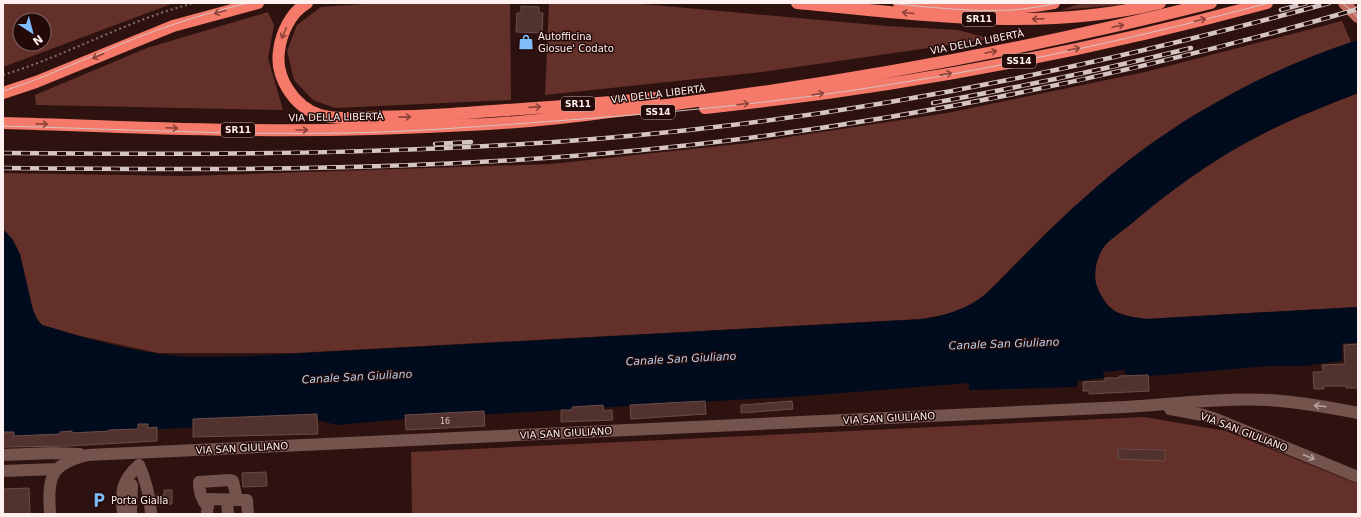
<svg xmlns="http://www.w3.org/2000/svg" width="1361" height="517" font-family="'DejaVu Sans',sans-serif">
	<rect width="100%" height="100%" fill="#2e120f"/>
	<!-- green -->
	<path fill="#63312a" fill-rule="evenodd" d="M3,3H174L3,67ZM20,20H44V44H20Z
		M377,3H510L511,100L335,108L313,100L294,80L287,51L297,25L321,7Z
		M549,3H631L887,26L958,30L991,39L762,72L545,95Z
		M1082,3H1127L1119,5L1061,10Z
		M268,12L274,25L268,58L283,110L36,105L35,95L147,48Z
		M1342,21L1351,42L1324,52L1192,116L1148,146L1094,190L1049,230L984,296L967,307L944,315L920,319L295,353H158L80,336L42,325L37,319L33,310L13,240L3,229V173L185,176L551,164L748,143L947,113L1145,72Z
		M1358,93V307L1146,319C1120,315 1110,314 1098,289C1092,277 1096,259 1103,248C1108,240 1123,231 1130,224C1169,192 1210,161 1255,138C1288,120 1323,107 1358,93Z
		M1144,417L1226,431L1358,484V514H412L411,452Z"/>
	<!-- water -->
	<path fill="#000c1d" d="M1358,40V93C1323,107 1288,120 1255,138C1210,161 1169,192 1131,224C1123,231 1108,240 1103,248C1096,259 1092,277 1098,289C1109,314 1120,315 1146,319L1358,307V343H1342V361L1303,366H1269L1126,378L1125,370L1103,372L1104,378L1077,381V387L969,390V383L804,396L404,419L337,425L321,421L3,437V229L13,240L20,254L33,310L37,319L42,325C92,340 143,355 195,357C214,357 232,356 251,356L925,319C939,316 952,313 965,307C983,299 994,286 1007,273C1021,259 1035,244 1050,230C1075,205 1101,182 1129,160C1197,108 1276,66 1358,40Z"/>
	<!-- building -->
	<path fill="#51322e" stroke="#6d4c47" d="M521,6L539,7V13H543L542,33L516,32L517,13H521Z
		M1358,344V388H1346V386H1324V389H1314L1313,372H1323L1322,365L1345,364L1344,345Z
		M1148,375L1149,391L1089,394V391H1083V382L1105,381V378H1119V376Z
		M705,401L706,414L631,419L630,405Z
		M792,401L793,409L741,413V405Z
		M603,405L604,411L612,410L613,420L561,422V410H572V407Z
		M484,411L485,426L406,430L405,415Z
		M317,414L318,434L193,437V419Z
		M138,424H148V428L157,427V441L68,446L3,447V432H14V436L60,434V432L72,431V433L109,431V430L138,429Z
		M1118,449L1165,450V461L1118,459Z
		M266,472L267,486L243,487L242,473Z
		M29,488L30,514H3V489Z
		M164,490H172V504L158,505L156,495H164Z"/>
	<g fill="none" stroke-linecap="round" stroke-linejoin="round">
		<!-- path -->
		<path stroke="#856f6c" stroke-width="2" stroke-dasharray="2 3" stroke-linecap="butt" d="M3,75C68,55 128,20 194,3"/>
		<!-- minor -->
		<path stroke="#74534d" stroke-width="12" d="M1170,409L1203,415L1216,419L1358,477
			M3,455L53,453L80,454
			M139,465C146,481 150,496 151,514
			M3,471L57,469
			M227,500L228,514
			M207,506C201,499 199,491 199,482L230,480L233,481L237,500
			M207,512L209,499L247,500L248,514
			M50,514C48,478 49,464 88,455L1125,407C1172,404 1221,398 1268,400C1298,402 1328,407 1358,413
			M123,514C121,491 121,481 139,465
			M131,514L132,485"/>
		<!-- major -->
		<path stroke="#c26a5e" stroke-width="12" d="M1344,3L1358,17"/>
		<!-- highway -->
		<path stroke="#f67a6a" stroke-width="12" d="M307,3C291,12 281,33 279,51C275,77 294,107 320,115C335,119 352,118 368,117C396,117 424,116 452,114C520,109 587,105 654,98
			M797,3C917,14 1041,33 1160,3
			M899,3C951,8 1002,13 1054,3
			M3,93L36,82L173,26L258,3
			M705,108C894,88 1083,53 1267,3
			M3,123C85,125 166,130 248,130C321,131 395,129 468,125C540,122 611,112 682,103C860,80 1037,47 1211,3"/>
		<!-- tram -->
		<path stroke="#d4c4c2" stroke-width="1" d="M887,3C928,7 969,12 1011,10C1027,9 1043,6 1060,3
			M1342,3L1350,9L1358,18
			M3,91C36,81 68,66 100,53C148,32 197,15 248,3
			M3,126C116,129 230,135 343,133C414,132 484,126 555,121C666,113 777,103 887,85C1016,65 1143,36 1269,3"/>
		<defs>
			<path id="rail" d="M1281,10L1306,3
				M933,103C1020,87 1106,69 1191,48
				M435,144L471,142
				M3,153C232,155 461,155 689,130C906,107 1119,60 1329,3
				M3,168C205,170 407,171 609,153C863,131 1113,80 1358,9"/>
		</defs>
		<!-- rail casing -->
		<use href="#rail" stroke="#d4c4c2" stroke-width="4.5"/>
		<!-- rail -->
		<use href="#rail" stroke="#230907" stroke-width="3" stroke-dasharray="9" stroke-linecap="butt"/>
	</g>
	<!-- one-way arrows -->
	<defs><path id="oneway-shaft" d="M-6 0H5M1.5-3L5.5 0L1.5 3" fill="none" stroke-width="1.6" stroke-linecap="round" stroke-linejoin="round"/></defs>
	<g stroke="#8c4238">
		<use href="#oneway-shaft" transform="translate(220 12) rotate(165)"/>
		<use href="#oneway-shaft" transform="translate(908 13) rotate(-175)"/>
		<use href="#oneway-shaft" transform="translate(1038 19) rotate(178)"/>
		<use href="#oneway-shaft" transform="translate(1200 20) rotate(-14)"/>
		<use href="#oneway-shaft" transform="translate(1118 26) rotate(-12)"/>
		<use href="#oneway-shaft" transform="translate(284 33) rotate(113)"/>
		<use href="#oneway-shaft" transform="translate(1074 49) rotate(-12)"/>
		<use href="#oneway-shaft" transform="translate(991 52) rotate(-11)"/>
		<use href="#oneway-shaft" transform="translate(98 56) rotate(157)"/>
		<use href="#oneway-shaft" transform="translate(946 74) rotate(-11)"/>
		<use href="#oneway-shaft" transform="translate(818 94) rotate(-8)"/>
		<use href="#oneway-shaft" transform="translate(743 104) rotate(-7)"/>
		<use href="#oneway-shaft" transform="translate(535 107) rotate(-4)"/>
		<use href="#oneway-shaft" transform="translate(405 117) rotate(-1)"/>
		<use href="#oneway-shaft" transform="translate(42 124) rotate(2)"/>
		<use href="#oneway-shaft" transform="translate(172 128) rotate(2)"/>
		<use href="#oneway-shaft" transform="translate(302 130)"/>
	</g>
	<g stroke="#b8a29e">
		<use href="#oneway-shaft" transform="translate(1320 406) rotate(-173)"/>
		<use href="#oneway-shaft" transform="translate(1309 457) rotate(22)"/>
	</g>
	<!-- icons -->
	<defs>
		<symbol id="shop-bare" viewBox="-9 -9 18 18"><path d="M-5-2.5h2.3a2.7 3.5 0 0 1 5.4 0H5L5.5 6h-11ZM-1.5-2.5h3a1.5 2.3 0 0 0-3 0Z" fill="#7fbdfa" stroke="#230907" stroke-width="2.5" paint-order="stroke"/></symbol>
		<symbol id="parking-bare" viewBox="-9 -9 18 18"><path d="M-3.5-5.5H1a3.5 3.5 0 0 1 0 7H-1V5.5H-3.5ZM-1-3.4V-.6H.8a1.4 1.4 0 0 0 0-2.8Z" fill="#7fbdfa" stroke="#230907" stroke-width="2.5" paint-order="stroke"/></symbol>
	</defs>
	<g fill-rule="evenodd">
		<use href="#shop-bare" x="515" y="31" width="22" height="22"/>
		<use href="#parking-bare" x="88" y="489" width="22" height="22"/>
	</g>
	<g text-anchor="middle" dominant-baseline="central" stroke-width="3" stroke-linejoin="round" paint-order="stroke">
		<!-- number labels -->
		<g font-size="8" fill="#d2c0be">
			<text x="445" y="421">16</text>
		</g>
		<!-- shield labels -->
		<g fill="#230907" stroke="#bcaba9" stroke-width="1">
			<rect x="962" y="12" width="34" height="14" rx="3"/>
			<rect x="1002" y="54" width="34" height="14" rx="3"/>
			<rect x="561" y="97" width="34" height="14" rx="3"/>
			<rect x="641" y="105" width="34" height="14" rx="3"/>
			<rect x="221" y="123" width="34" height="14" rx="3"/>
		</g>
		<g font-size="9" font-weight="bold" fill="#fdf0ee">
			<text x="979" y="19">SR11</text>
			<text x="1019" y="61">SS14</text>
			<text x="578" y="104">SR11</text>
			<text x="658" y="112">SS14</text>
			<text x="238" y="130">SR11</text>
		</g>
		<!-- poi labels -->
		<g font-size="10" fill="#fdf0ee" stroke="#230907" text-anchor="start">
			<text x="538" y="36">Autofficina<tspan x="538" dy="12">Giosue' Codato</tspan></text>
			<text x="111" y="500">Porta Gialla</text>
		</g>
		<!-- street labels -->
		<g font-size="10" fill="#fdf0ee" stroke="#230907">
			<text transform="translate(977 42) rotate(-11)">VIA DELLA LIBERTÀ</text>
			<text transform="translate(658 94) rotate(-7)">VIA DELLA LIBERTÀ</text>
			<text transform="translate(336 117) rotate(-1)">VIA DELLA LIBERTÀ</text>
			<text transform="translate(889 418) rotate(-3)">VIA SAN GIULIANO</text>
			<text transform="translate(1244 432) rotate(21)">VIA SAN GIULIANO</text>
			<text transform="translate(566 433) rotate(-3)">VIA SAN GIULIANO</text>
			<text transform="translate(242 448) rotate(-3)">VIA SAN GIULIANO</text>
		</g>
		<!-- water labels -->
		<g font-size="11" font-style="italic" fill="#b1d0f0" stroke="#230907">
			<text transform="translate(1004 344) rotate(-2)">Canale San Giuliano</text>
			<text transform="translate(681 359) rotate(-3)">Canale San Giuliano</text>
			<text transform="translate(357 377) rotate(-3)">Canale San Giuliano</text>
		</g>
	</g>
	<!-- border -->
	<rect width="1361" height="517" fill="none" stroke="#fdf0ee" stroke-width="8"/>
	<!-- north arrow -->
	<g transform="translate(32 32) rotate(144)"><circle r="19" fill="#230907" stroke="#7a6563"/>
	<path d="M0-3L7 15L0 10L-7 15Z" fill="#7fbdfa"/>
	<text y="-6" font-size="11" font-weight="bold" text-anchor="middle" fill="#fdf0ee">N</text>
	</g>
</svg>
